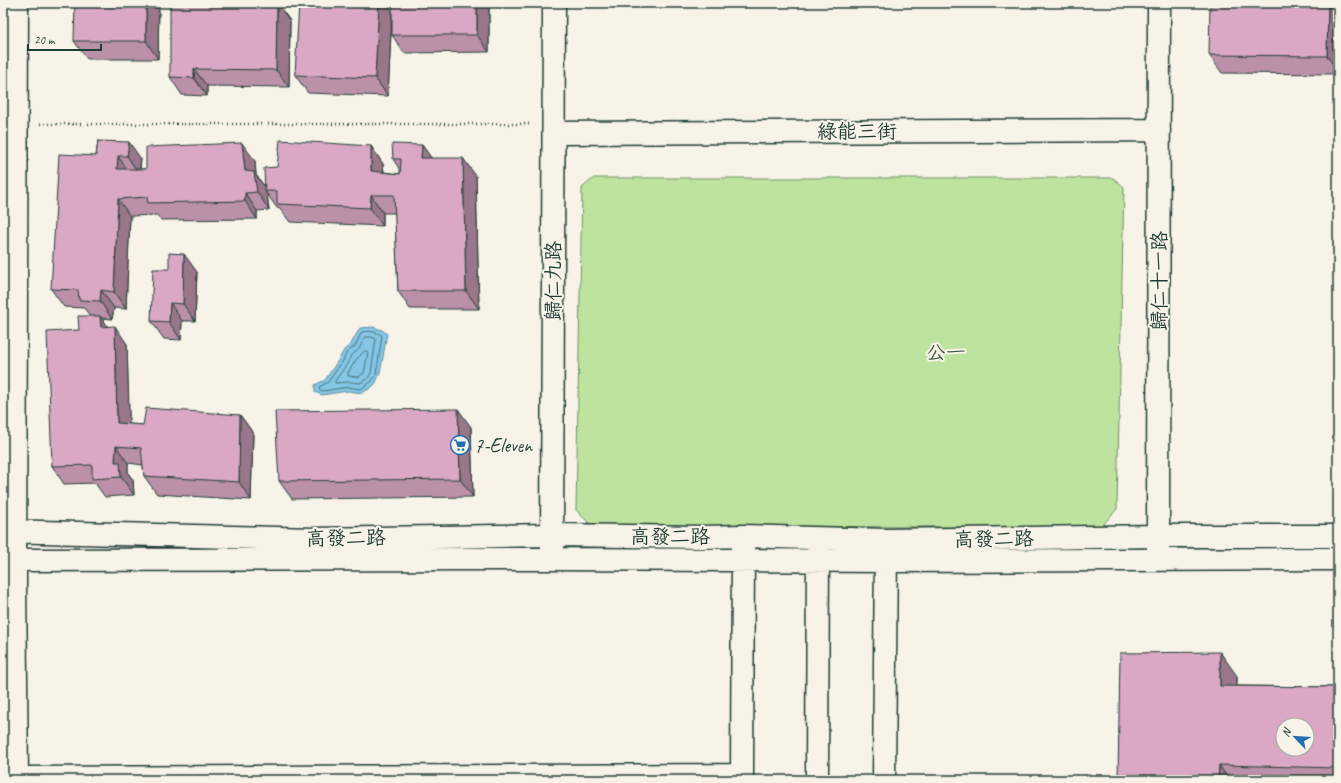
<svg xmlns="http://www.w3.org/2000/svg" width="1341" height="783" font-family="Caveat,'LXGW WenKai TC',sans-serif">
	<rect width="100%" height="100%" fill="#f7f3e8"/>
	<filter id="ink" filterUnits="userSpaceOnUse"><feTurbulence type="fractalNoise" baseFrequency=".025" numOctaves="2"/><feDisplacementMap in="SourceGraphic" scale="8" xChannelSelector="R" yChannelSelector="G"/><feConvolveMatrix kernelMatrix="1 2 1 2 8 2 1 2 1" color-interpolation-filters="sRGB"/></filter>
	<g filter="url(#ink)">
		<!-- green -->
		<path fill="#bee39e" stroke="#6e9069" d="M594,178H1113L1124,187L1117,509L1100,528L591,525L576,510L582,188Z"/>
		<!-- water -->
		<path fill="#85c5e6" stroke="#5c8f9f" d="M373,327L382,330L387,334C384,346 382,375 375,384C372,388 367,390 362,393L348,391L322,395L315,392V385L325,380L339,359L344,350L351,344L360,328Z"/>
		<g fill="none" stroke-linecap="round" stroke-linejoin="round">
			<!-- shore -->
			<path stroke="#48737b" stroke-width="1" d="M362,332C369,331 377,331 382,336L376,375L372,381L361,389L348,387L323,391L320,390L319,387L328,382L343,361L347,352L355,346Z
				M365,337H372L376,339L371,373L368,378L360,383L349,382L335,383V381L347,364L351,356L359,349Z
				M365,351H367L368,353L364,373L359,377L348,376V373L356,360Z"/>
			<defs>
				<path id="minor" d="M17,3L15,580L17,780
					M554,133L1159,130
					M3,531L314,539L553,535L702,537L743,536L886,540L1158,536H1338
					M552,550L554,3
					M1158,550L1159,3
					M3,560L552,559L886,561L1338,559
					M17,778L742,775
					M742,780L743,545
					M817,780L818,545
					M884,780L886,547"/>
			</defs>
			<!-- minor casing -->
			<use href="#minor" stroke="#1f3d34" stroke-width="25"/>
			<!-- path -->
			<path stroke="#1f3d34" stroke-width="2.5" stroke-dasharray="1 3" stroke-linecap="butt" d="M40,124H531"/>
			<!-- minor -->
			<use href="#minor" stroke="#f7f3e8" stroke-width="22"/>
		</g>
		<!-- wall -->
		<path fill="#bb90a9" stroke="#1f3d34" d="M159,3L158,59H87L74,41Z
			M277,3L290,21L289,87L207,86V96L182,95L170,77Z
			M489,3V52L404,53L392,35Z
			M1338,3V74L1222,73L1209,55Z
			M392,11L388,96L308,93L295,75Z
			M98,141L141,159L140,169H146L255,161L256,175L265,187L277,167L371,146L383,164L384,172L400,174V170L393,159L422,145L431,158L476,176L479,309H410L398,291L395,213H383V226L290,222L280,209L277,208L267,194L269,210L257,211V219L161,220L157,215L130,216L126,309L114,308L112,319L102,318L108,327L127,344L129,424L143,425L240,415L253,433L251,500L157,494L144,476L143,465L128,463V473L133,480L134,495L105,497L95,483L64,484L52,466L79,330L90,316L84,308L64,307L51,289L96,156Z
			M197,272L195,321H182L181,340L164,339L151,321Z
			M471,427L473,497L292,499L279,481Z
			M1237,676V686L1338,687V780H1118Z"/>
		<!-- shaded-wall -->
		<path fill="#99768a" stroke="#1f3d34" d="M146,3H159L158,59L146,41Z
			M277,3L290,21L289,87L276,70Z
			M379,3H386L392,11L388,96L375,78Z
			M477,3H489V52L477,35Z
			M1328,3H1338V71L1327,56Z
			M194,69L207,86V96L194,78Z
			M129,142L141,159L139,174L127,156Z
			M242,143L255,161L256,175L267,190L265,191L267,194L269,210L257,192L245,171Z
			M422,145L435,163L421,158Z
			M371,146L383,164L384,189L371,171Z
			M118,156L130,174L117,169Z
			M463,158L476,176L479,309L466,291Z
			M245,193L257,211V219L245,201Z
			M371,195L383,213V226L370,208Z
			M118,199L130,216L126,309L114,292Z
			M184,254L197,272L195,321L183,304Z
			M101,290L114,308L112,319L100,301Z
			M170,303L182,321L181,340L169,322Z
			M100,316L113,333L101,327Z
			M115,326L127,344L130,441L117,423Z
			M458,409L471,427L473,497L460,479Z
			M240,415L253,433L251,500L239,482Z
			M116,446L128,463V473L133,480L134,495L121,477L115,462Z
			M1220,652L1237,676L1236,710L1220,686Z
			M1219,765L1229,780H1218Z"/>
		<!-- building -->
		<path fill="#daa8c5" stroke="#1f3d34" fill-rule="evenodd" d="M75,3H146V41H74Z
			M170,3H277L276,70L194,69V78L170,77Z
			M299,3H379L375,78L295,75Z
			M392,3H477V35H392Z
			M1210,3H1328L1327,56L1209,55Z
			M280,140L371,146V171L400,174L401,159H393L392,144L422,145L421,158H463L466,291H398L394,195H371L370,208L277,204V191H265L264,168L277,167Z
			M98,141L129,142L127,156H118L117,169H146V147L242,143L245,171L254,172L257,192L245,193V201L148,203L147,197L118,199L114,292L101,290L100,301L79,300L78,290L51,289L59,154L96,156Z
			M169,253L184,254L183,304L170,303L169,322L151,321L153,269H169Z
			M78,316H100L101,327L115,326L117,423L143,425L146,408L240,415L239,482L144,476L141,448L116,446L115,462H120L121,477L92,479V465L52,466L47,332L79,330Z
			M458,409L460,479L279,481L275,411Z
			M1220,652V686L1338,687V768L1219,765L1218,780H1118L1120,653ZM1283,725H1307V749H1283Z"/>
	</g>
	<!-- icons -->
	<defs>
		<symbol id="supermarket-ring" viewBox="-11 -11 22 22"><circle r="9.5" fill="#f7f3e8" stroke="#1f6fb2" stroke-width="1.5"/><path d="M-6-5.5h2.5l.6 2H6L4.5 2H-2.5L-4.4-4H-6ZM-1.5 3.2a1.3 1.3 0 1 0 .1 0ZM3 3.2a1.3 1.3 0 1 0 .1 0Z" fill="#1f6fb2"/></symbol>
	</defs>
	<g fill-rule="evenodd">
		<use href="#supermarket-ring" x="449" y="434" width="22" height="22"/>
	</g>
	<g text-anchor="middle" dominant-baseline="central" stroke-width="4" stroke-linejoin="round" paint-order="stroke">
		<!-- street labels -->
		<g font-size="20" fill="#1f3d34" stroke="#f7f3e8">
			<text x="857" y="131">綠能三街</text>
			<text transform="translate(553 281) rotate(-90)">歸仁九路</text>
			<text transform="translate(1159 281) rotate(-90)">歸仁十一路</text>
			<text x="670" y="536">高發二路</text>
			<text transform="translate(346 538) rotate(-1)">高發二路</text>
			<text transform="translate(994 539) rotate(-1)">高發二路</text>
		</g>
		<!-- park labels -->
		<g font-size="20" fill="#3f5e49" stroke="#f7f3e8">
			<text x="946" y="352">公一</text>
		</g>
		<!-- poi labels -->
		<g font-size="20" fill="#1f3d34" stroke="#f7f3e8" text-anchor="start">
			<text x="474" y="445">7-Eleven</text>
		</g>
	</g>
	<!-- margin -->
	<rect width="1341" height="783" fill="none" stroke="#f7f3e8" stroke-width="16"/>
	<rect x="8" y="8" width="1325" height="767" fill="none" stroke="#1f3d34" stroke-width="1.5" filter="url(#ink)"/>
	<!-- north arrow -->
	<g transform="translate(1295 737) rotate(295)"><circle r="19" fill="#f7f3e8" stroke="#a1aaa0"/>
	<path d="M0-3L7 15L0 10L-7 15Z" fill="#1f6fb2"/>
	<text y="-6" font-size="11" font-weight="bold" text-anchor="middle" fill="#1f3d34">N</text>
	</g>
	<!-- scale -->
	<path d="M28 44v6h73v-6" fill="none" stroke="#1f3d34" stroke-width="2"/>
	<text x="34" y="44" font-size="12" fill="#1f3d34" stroke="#f7f3e8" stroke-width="3" paint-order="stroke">20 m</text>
</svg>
